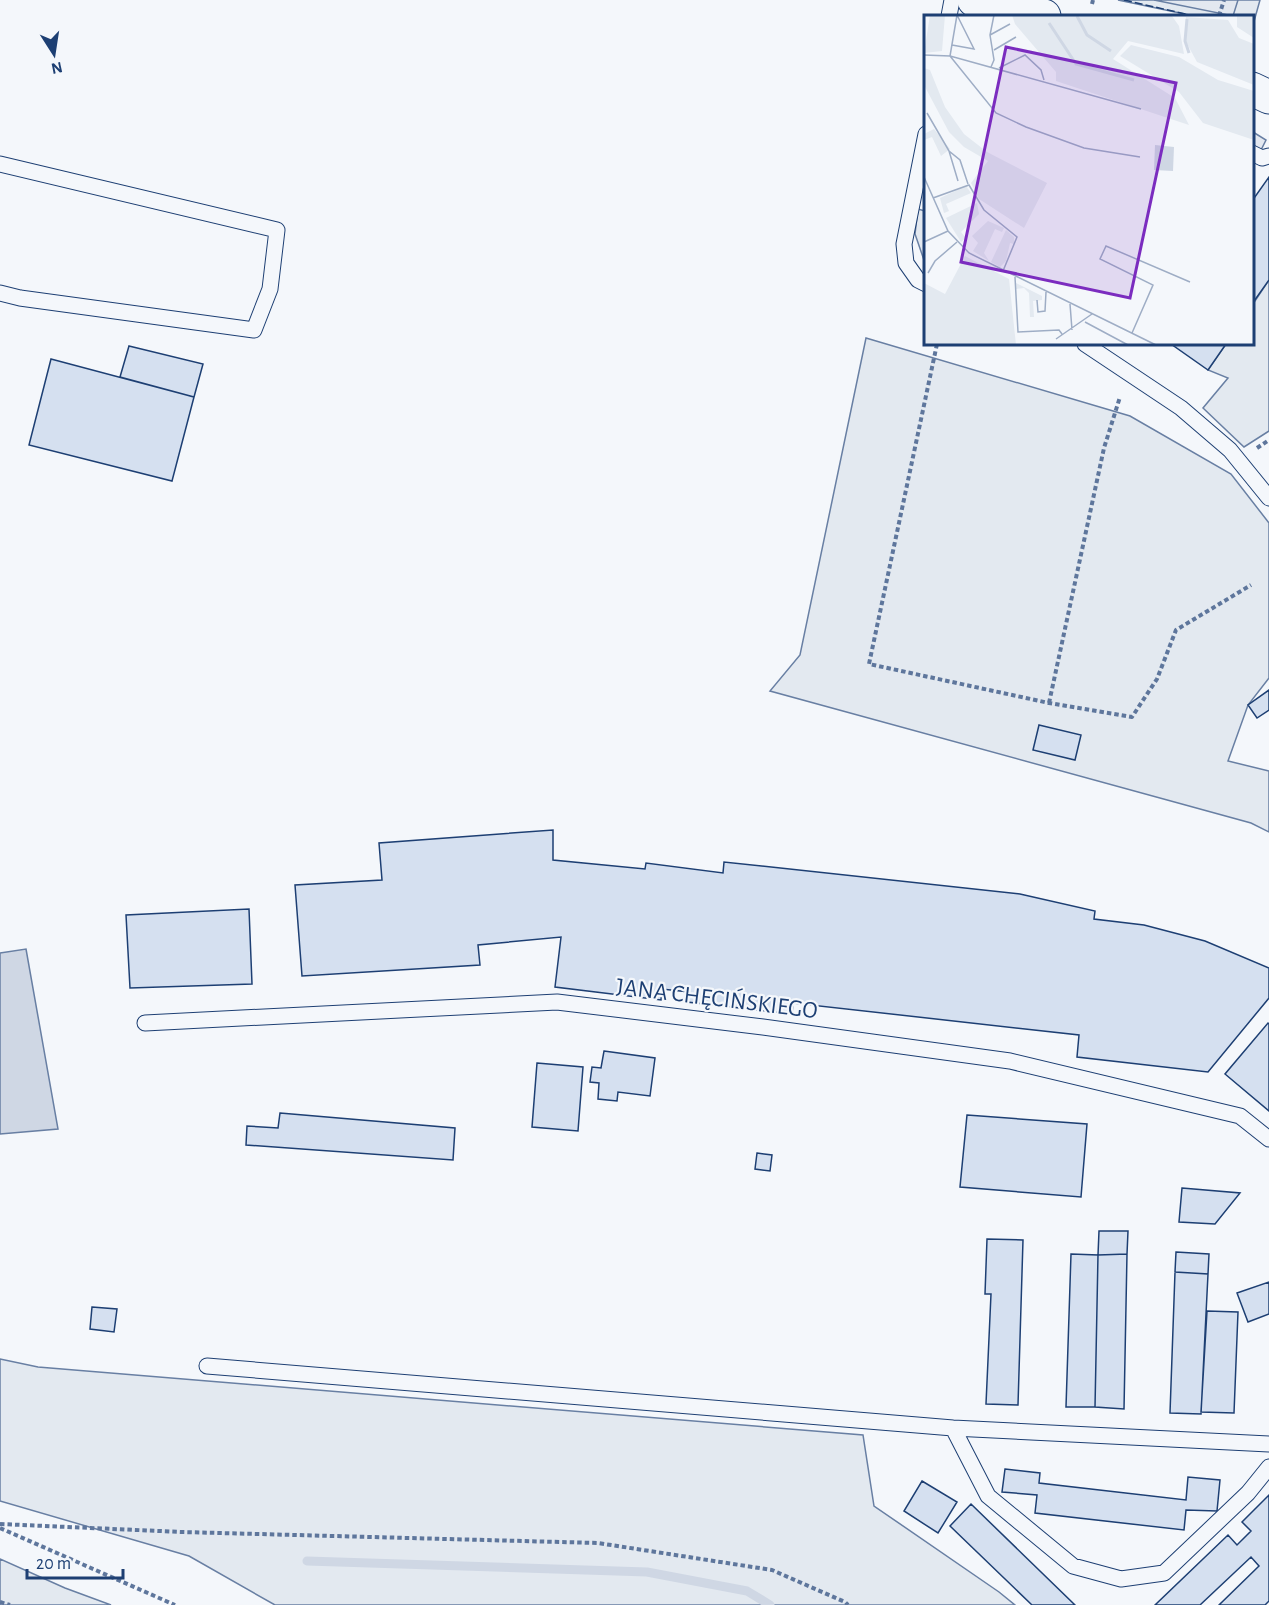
<svg xmlns="http://www.w3.org/2000/svg" width="1269" height="1605" font-family="'Alegreya Sans',sans-serif">
	<rect width="100%" height="100%" fill="#f4f7fb"/>
	<!-- green -->
	<path fill="#e3e9f0" stroke="#687fa3" stroke-width="1.5" d="M1118,0H1260L1253,25L1252,16H1194Z
		M918,209L925,211V263L915,234Z
		M1269,280V431L1244,447L1203,408L1228,378L1208,370L1226,344H1252L1253,304Z
		M866,338L1130,416L1231,474L1269,523V678L1248,705L1228,761L1269,771V832L1251,823L770,691L800,655Z
		M0,1359L38,1367L863,1435L874,1506L999,1592L1015,1605H275L189,1556L0,1501Z
		M0,1559L65,1588L111,1605H0Z"/>
	<!-- parking -->
	<path fill="#e3e8f0" stroke="#687fa3" stroke-width="1.5" d="M1154,0H1238L1233,16Z
		M1253,132L1266,140L1253,166Z"/>
	<!-- water -->
	<path fill="#cfd7e4" stroke="#687fa3" stroke-width="1.5" d="M26,949L58,1129L0,1134V953Z"/>
	<g fill="none" stroke-linecap="round" stroke-linejoin="round">
		<!-- stream -->
		<path stroke="#cfd7e4" stroke-width="9" d="M307,1561L647,1572L747,1591L770,1605"/>
	</g>
	<!-- building -->
	<path fill="#d5e0f0" stroke="#1d3f73" stroke-width="1.5" d="M1269,177V280L1252,304V201Z
		M1171,344H1226L1208,370Z
		M129,346L203,364L194,397L120,377Z
		M51,359L194,397L172,481L29,445Z
		M1269,690V710L1257,718L1248,705Z
		M1039,725L1081,735L1075,760L1033,750Z
		M553,830V860L645,869L646,863L723,873L724,862L1020,894L1095,911L1094,919L1144,925L1205,941L1269,968V998L1208,1072L1077,1057L1079,1035L793,1003L792,1014L687,1002L689,992L662,989L661,1000L555,987L561,937L478,945L480,965L302,976L295,885L382,880L379,843Z
		M249,909L252,984L130,988L126,915Z
		M1268,1023L1269,1024V1111L1225,1074Z
		M604,1051L655,1058L650,1096L618,1092L617,1101L598,1099L599,1083L590,1082L592,1067L601,1068Z
		M537,1063L583,1067L578,1131L532,1127Z
		M280,1113L455,1128L453,1160L246,1145L247,1126L278,1128Z
		M967,1115L1087,1124L1081,1197L960,1187Z
		M757,1153L772,1155L770,1171L755,1169Z
		M1182,1188L1240,1193L1215,1224L1179,1222Z
		M1099,1231H1128L1127,1254L1098,1255Z
		M987,1239L1023,1240L1018,1405L986,1404L991,1294H985Z
		M1176,1252L1209,1254L1208,1274L1175,1272Z
		M1071,1254L1098,1255L1095,1407H1066Z
		M1127,1254L1124,1409L1095,1407L1098,1255Z
		M1175,1272L1208,1274L1201,1414L1170,1413Z
		M1269,1282V1314L1248,1322L1237,1293Z
		M92,1307L117,1309L114,1332L90,1329Z
		M1207,1311L1238,1312L1234,1413L1201,1412Z
		M1005,1469L1040,1473L1039,1483L1186,1500L1188,1477L1220,1480L1217,1511L1186,1510L1184,1530L1035,1513L1037,1495L1002,1492Z
		M922,1481L957,1502L938,1533L904,1511Z
		M1269,1495V1601L1265,1605H1219L1259,1566L1251,1557L1200,1605H1155L1228,1535L1237,1545L1251,1531L1242,1522Z
		M971,1504L1075,1605H1032L950,1526Z"/>
	<g fill="none" stroke-linecap="round" stroke-linejoin="round">
		<defs>
			<path id="service" d="M949,16L952,0
				M926,134L904,244L906,263L918,280L926,284
				M1252,153L1262,158L1269,156
				M0,164L277,230L270,289L254,330L20,298L0,293
				M1085,344L1181,408L1230,450L1269,498
				M145,1023L557,1002L763,1027L1010,1061L1240,1116L1269,1139
				M207,1366L953,1428L1269,1444
				M953,1428L988,1496L1073,1566L1121,1579L1164,1573L1248,1493L1269,1467"/>
			<path id="tertiary" d="M974,0L1044,16
				M1252,89L1269,97"/>
		</defs>
		<!-- service casing -->
		<use href="#service" stroke="#1d3f73" stroke-width="17"/>
		<!-- tertiary casing -->
		<use href="#tertiary" stroke="#1d3f73" stroke-width="35"/>
		<!-- path -->
		<path stroke="#5e769c" stroke-width="4" stroke-dasharray="4.5 3" stroke-linecap="butt" d="M1092,4L1093,0
			M1219,16L1224,0
			M937,344L869,664L1049,703L1132,717L1157,679L1176,630L1251,585
			M1257,448L1269,440
			M1049,703L1104,448L1120,397
			M0,1524L182,1532L598,1543L772,1570L845,1602L848,1605
			M0,1528L175,1605
			M0,1602L10,1605"/>
		<!-- service -->
		<use href="#service" stroke="#f4f7fb" stroke-width="15"/>
		<!-- tertiary -->
		<use href="#tertiary" stroke="#f4f7fb" stroke-width="33"/>
		<!-- fence -->
		<path stroke="#1d3f73" stroke-width="1.5" stroke-dasharray="8 3" stroke-linecap="butt" d="M1124,0L1194,16"/>
	</g>
	<g text-anchor="middle" dominant-baseline="central" stroke-width="4.5" stroke-linejoin="round" paint-order="stroke">
		<!-- street labels -->
		<g font-size="24" fill="#1d3f73" stroke="#f4f7fb">
			<text transform="translate(717 999) rotate(7)">JANA CHĘCIŃSKIEGO</text>
		</g>
	</g>
	<!-- overview -->
	<g transform="translate(924 15)">
		<rect width="330" height="330" fill="#f4f7fb"/>
		<path d="M6,0H21L18,36L0,38ZM88,0L248,1L255,11L260,39L204,26L189,44L251,83L265,110L132,66V57L91,9ZM313,0H330V23L313,12ZM262,2L304,5L315,23L330,29V70L273,47L262,27ZM207,30L255,42L294,65L330,76V125L279,108L255,77L196,41ZM0,53L6,55L21,92L40,119L63,137L123,168L100,213L55,184L47,168L64,146L40,132L25,117L0,70ZM10,114L26,134L17,141L8,122L0,125V119ZM42,171L47,178L22,189L25,196L20,198L16,183ZM53,188L55,199L37,217L42,223L37,227L22,203ZM64,206L80,213L78,217L71,214L60,238L65,246L49,236L54,228L48,221ZM82,215L90,222V229L86,228L82,246L76,252L67,247ZM41,241L85,264L92,330H0V268L21,279ZM92,268L118,281V285L109,286L110,302H106L105,278L100,273L91,274Z" fill="#e3e9f0"/>
		<path d="M231,130L250,132L249,156L230,155Z" fill="#cfd7e4"/>
		<path fill="none" stroke="#cfd7e4" stroke-width="3" d="M153,1L163,20L187,36M263,4L261,26L265,38M125,8L152,49L210,65"/>
		<path fill="none" stroke="#9eadc5" stroke-width="1.5" d="M33,0L26,41L217,94M66,20L86,9M28,30L50,34L33,0M70,35L92,22M0,40L26,41L72,98L102,112L160,133L216,142M67,52L70,45L66,20L70,0M75,53L101,40L117,55L120,65M3,98L25,136L36,145L44,169M25,136L34,166M0,162L24,216L45,238L232,330M9,183L45,170L60,195L93,222L79,256M0,227L24,216M4,258L11,246L33,227M91,262L94,317L135,315L138,319M113,285L114,297L121,296L122,277M146,289L148,315M161,307L204,330M208,318L229,270L176,244L182,231L266,267M132,324L168,299"/>
		<path fill="#7b2cbf" fill-opacity="0.15" stroke="#7b2cbf" stroke-width="3" d="M82,32L252,68L206,283L37,247Z"/>
		<rect width="330" height="330" fill="none" stroke="#1d3f73" stroke-width="3"/>
	</g>
	<!-- north arrow -->
	<g transform="translate(54 54) rotate(168)" stroke="#f4f7fb" stroke-width="4.5" paint-order="stroke">
	<path d="M0-4.5L10 22L0 15L-10 22Z" fill="#1d3f73"/>
	<text y="-9" font-size="16" font-weight="bold" text-anchor="middle" fill="#1d3f73">N</text>
	</g>
	<!-- scale -->
	<path d="M27 1569v9h96v-9" fill="none" stroke="#1d3f73" stroke-width="3"/>
	<text x="36" y="1569" font-size="18" fill="#1d3f73" stroke="#f4f7fb" stroke-width="4.5" paint-order="stroke">20 m</text>
</svg>
